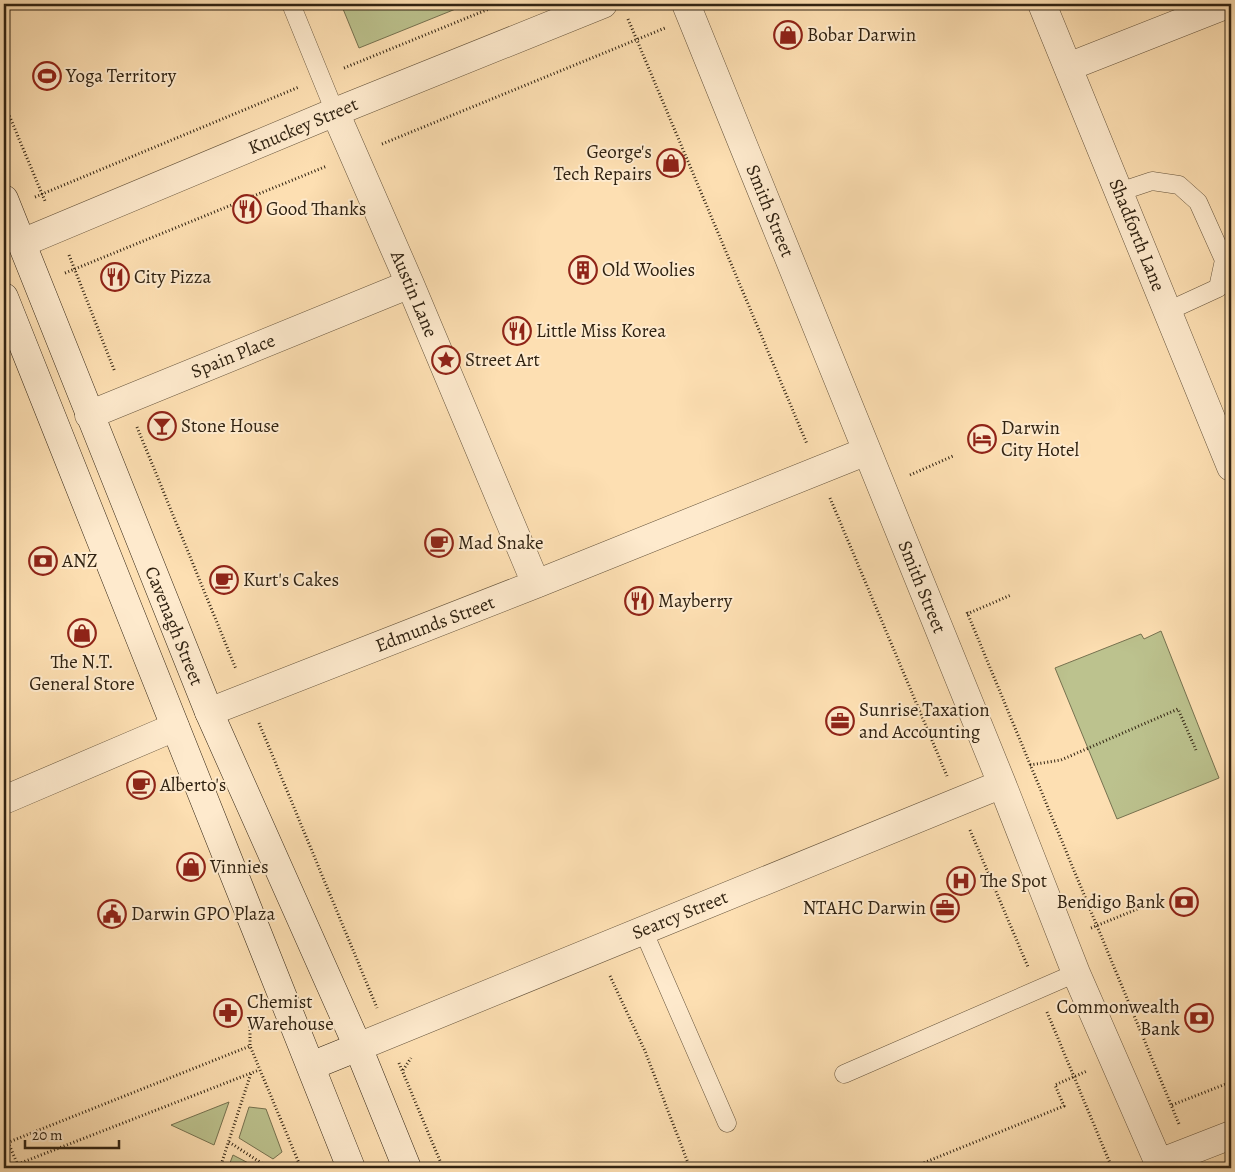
<svg xmlns="http://www.w3.org/2000/svg" width="1235" height="1172" font-family="Alegreya,serif">
	<rect width="100%" height="100%" fill="#fddfb2"/>
	<filter id="stains"><feTurbulence type="fractalNoise" baseFrequency=".004" numOctaves="4"/><feColorMatrix values="0 0 0 0 .2 0 0 0 0 .09 0 0 0 0 .02 0 0 0 .5 -.17"/></filter>
	<radialGradient id="worn" r=".72"><stop offset=".6" stop-color="#630" stop-opacity="0"/><stop offset="1" stop-color="#630" stop-opacity=".3"/></radialGradient>
	<!-- green -->
	<path fill="#bcc28e" stroke="#767250" d="M341,4H468L359,48Z
		M1161,631L1219,778L1117,819L1055,668L1141,634L1144,639Z
		M229,1102L214,1145L171,1125Z
		M249,1107L266,1109L282,1152L273,1159L239,1138Z
		M233,1155L258,1168H228Z"/>
	<g fill="none" stroke-linecap="round" stroke-linejoin="round">
		<defs>
			<path id="lane" d="M291,4L335,112
				M1119,192L1152,181L1179,185L1198,202L1224,260L1218,288L1168,311
				M643,930L727,1123
				M844,1074L1076,973"/>
			<path id="street" d="M686,4L1002,784L1076,973L1161,1168
				M1042,4L1231,467
				M1068,67L1228,4
				M335,112L410,284L536,584
				M22,243L335,112L603,4
				M89,415L410,284
				M209,712L536,584L867,451
				M4,800L175,727
				M358,1047L1002,784
				M1159,1163L1231,1135"/>
			<path id="secondary" d="M4,199L209,712L358,1047L407,1168
				M4,297L351,1168
				M311,1066L358,1047"/>
		</defs>
		<!-- lane casing -->
		<use href="#lane" stroke="#64523a" stroke-width="19"/>
		<!-- street casing -->
		<use href="#street" stroke="#64523a" stroke-width="29"/>
		<!-- secondary casing -->
		<use href="#secondary" stroke="#312312" stroke-width="29"/>
		<!-- path -->
		<path stroke="#312312" stroke-width="3" stroke-dasharray="1 2.5" stroke-linecap="butt" d="M628,19L807,444
			M344,68L501,4
			M4,103L45,201
			M382,144L665,28
			M35,197L299,87
			M69,255L115,372
			M65,273L327,166
			M137,427L236,669
			M910,475L953,456
			M830,498L947,776
			M967,612L1179,1124
			M967,614L1011,595
			M259,723L377,1008
			M1030,765L1061,760L1178,709L1196,750
			M970,830L1028,967
			M1091,928L1140,908
			M610,976L645,1051L690,1168
			M1047,1012L1112,1168
			M250,1023V1046L301,1168
			M399,1063L443,1168
			M403,1070L411,1058
			M1172,1105L1231,1082
			M8,1142L19,1168
			M229,1142L269,1168
			M4,1144L250,1046
			M18,1164L259,1070
			M220,1168L251,1073
			M911,1168L1064,1106L1055,1085L1087,1071"/>
		<!-- lane -->
		<use href="#lane" stroke="#feeacd" stroke-width="18"/>
		<!-- street -->
		<use href="#street" stroke="#feeacd" stroke-width="28"/>
		<!-- secondary -->
		<use href="#secondary" stroke="#feeacd" stroke-width="28"/>
	</g>
	<!-- icons -->
	<defs>
		<symbol id="shop-ring" viewBox="-11 -11 22 22"><circle r="9.5" fill="#feeacd" stroke="#8f2418" stroke-width="1.5"/><path d="M-5-2.5h2.3a2.7 3.5 0 0 1 5.4 0H5L5.5 6h-11ZM-1.5-2.5h3a1.5 2.3 0 0 0-3 0Z" fill="#8f2418"/></symbol>
		<symbol id="stadium-ring" viewBox="-11 -11 22 22"><circle r="9.5" fill="#feeacd" stroke="#8f2418" stroke-width="1.5"/><path d="M0-5a6.5 5 0 1 0 0 10a6.5 5 0 1 0 0-10ZM-3.5-1.8h7v3.6h-7Z" fill="#8f2418"/></symbol>
		<symbol id="restaurant-ring" viewBox="-11 -11 22 22"><circle r="9.5" fill="#feeacd" stroke="#8f2418" stroke-width="1.5"/><path d="M-5-6h1v4h1v-4h1v4h1v-4h1v5L-1.5 .5V6h-2V.5L-5-1ZM5-6V6H3V1.5H1.5Q1.5-4 5-6Z" fill="#8f2418"/></symbol>
		<symbol id="building-ring" viewBox="-11 -11 22 22"><circle r="9.5" fill="#feeacd" stroke="#8f2418" stroke-width="1.5"/><path d="M-4-6H4V6H1V3H-1V6H-4ZM-2.5-4.3h1.7v1.8h-1.7ZM.8-4.3h1.7v1.8H.8ZM-2.5-1h1.7V.8h-1.7ZM.8-1h1.7V.8H.8Z" fill="#8f2418"/></symbol>
		<symbol id="sight-ring" viewBox="-11 -11 22 22"><circle r="9.5" fill="#feeacd" stroke="#8f2418" stroke-width="1.5"/><path d="M0-6L1.8-2.2L6-1.7L2.9 1.2L3.7 5.4L0 3.3L-3.7 5.4L-2.9 1.2L-6-1.7L-1.8-2.2Z" fill="#8f2418"/></symbol>
		<symbol id="bar-ring" viewBox="-11 -11 22 22"><circle r="9.5" fill="#feeacd" stroke="#8f2418" stroke-width="1.5"/><path d="M-6-5H6L.8 .8V4.5H3.5V6h-7V4.5H-.8V.8Z" fill="#8f2418"/></symbol>
		<symbol id="hotel-ring" viewBox="-11 -11 22 22"><circle r="9.5" fill="#feeacd" stroke="#8f2418" stroke-width="1.5"/><path d="M-6-4.5h1.5V1H6V5H4.5V3h-9V5H-6ZM-4 0a1.8 1.8 0 1 1 3.6 0ZM.5 0V-2.5h3Q6-2.5 6 0Z" fill="#8f2418"/></symbol>
		<symbol id="cafe-ring" viewBox="-11 -11 22 22"><circle r="9.5" fill="#feeacd" stroke="#8f2418" stroke-width="1.5"/><path d="M-5.5-4.5H6V0H3Q3 3.5 0 3.5H-2.5Q-5.5 3.5-5.5 0ZM3-3.2v2h1.7v-2ZM-6 4.5H4V6H-6Z" fill="#8f2418"/></symbol>
		<symbol id="bank-ring" viewBox="-11 -11 22 22"><circle r="9.5" fill="#feeacd" stroke="#8f2418" stroke-width="1.5"/><path d="M-6-4H6V4H-6ZM0-2.3a2.3 2.3 0 1 0 0 4.6a2.3 2.3 0 1 0 0-4.6Z" fill="#8f2418"/></symbol>
		<symbol id="office-ring" viewBox="-11 -11 22 22"><circle r="9.5" fill="#feeacd" stroke="#8f2418" stroke-width="1.5"/><path d="M-6-3h4V-5.5h4V-3h4V5H-6ZM-1-4.5V-3h2v-1.5ZM-6 0V1H6V0Z" fill="#8f2418"/></symbol>
		<symbol id="hospital-ring" viewBox="-11 -11 22 22"><circle r="9.5" fill="#feeacd" stroke="#8f2418" stroke-width="1.5"/><path d="M-5-5h3v3.5h4V-5h3V5h-3V1.5h-4V5h-3Z" fill="#8f2418"/></symbol>
		<symbol id="civic-ring" viewBox="-11 -11 22 22"><circle r="9.5" fill="#feeacd" stroke="#8f2418" stroke-width="1.5"/><path d="M-.6-6.5H3V-4.5H.6V-3L4-1V1h2V6H-6V1h2V-1L-.6-3ZM-1.2 2.5V6h2.4V2.5Z" fill="#8f2418"/></symbol>
		<symbol id="pharmacy-ring" viewBox="-11 -11 22 22"><circle r="9.5" fill="#feeacd" stroke="#8f2418" stroke-width="1.5"/><path d="M-2-6h4v4h4v4h-4v4h-4v-4h-4v-4h4Z" fill="#8f2418"/></symbol>
	</defs>
	<g fill-rule="evenodd">
		<use href="#shop-ring" x="772" y="19" width="32" height="32"/>
		<use href="#stadium-ring" x="31" y="60" width="32" height="32"/>
		<use href="#shop-ring" x="655" y="147" width="32" height="32"/>
		<use href="#restaurant-ring" x="231" y="193" width="32" height="32"/>
		<use href="#building-ring" x="567" y="254" width="32" height="32"/>
		<use href="#restaurant-ring" x="99" y="261" width="32" height="32"/>
		<use href="#restaurant-ring" x="501" y="315" width="32" height="32"/>
		<use href="#sight-ring" x="430" y="344" width="32" height="32"/>
		<use href="#bar-ring" x="146" y="410" width="32" height="32"/>
		<use href="#hotel-ring" x="966" y="423" width="32" height="32"/>
		<use href="#cafe-ring" x="423" y="527" width="32" height="32"/>
		<use href="#bank-ring" x="27" y="545" width="32" height="32"/>
		<use href="#cafe-ring" x="208" y="564" width="32" height="32"/>
		<use href="#restaurant-ring" x="623" y="585" width="32" height="32"/>
		<use href="#shop-ring" x="66" y="617" width="32" height="32"/>
		<use href="#office-ring" x="824" y="705" width="32" height="32"/>
		<use href="#cafe-ring" x="125" y="769" width="32" height="32"/>
		<use href="#shop-ring" x="175" y="851" width="32" height="32"/>
		<use href="#hospital-ring" x="945" y="865" width="32" height="32"/>
		<use href="#bank-ring" x="1168" y="886" width="32" height="32"/>
		<use href="#office-ring" x="929" y="892" width="32" height="32"/>
		<use href="#civic-ring" x="96" y="898" width="32" height="32"/>
		<use href="#pharmacy-ring" x="212" y="997" width="32" height="32"/>
		<use href="#bank-ring" x="1183" y="1002" width="32" height="32"/>
	</g>
	<g text-anchor="middle" dominant-baseline="central" stroke-width="4" stroke-linejoin="round" paint-order="stroke">
		<!-- poi labels -->
		<g font-size="19" fill="#312312" stroke="#feeacd" text-anchor="start">
			<text x="807" y="35">Bobar Darwin</text>
			<text x="66" y="76">Yoga Territory</text>
			<text x="652" y="152" text-anchor="end">George's<tspan x="652" dy="22">Tech Repairs</tspan></text>
			<text x="266" y="209">Good Thanks</text>
			<text x="602" y="270">Old Woolies</text>
			<text x="134" y="277">City Pizza</text>
			<text x="536" y="331">Little Miss Korea</text>
			<text x="465" y="360">Street Art</text>
			<text x="181" y="426">Stone House</text>
			<text x="1001" y="428">Darwin<tspan x="1001" dy="22">City Hotel</tspan></text>
			<text x="458" y="543">Mad Snake</text>
			<text x="62" y="561">ANZ</text>
			<text x="243" y="580">Kurt's Cakes</text>
			<text x="658" y="601">Mayberry</text>
			<text x="82" y="662" text-anchor="middle">The N.T.<tspan x="82" dy="22">General Store</tspan></text>
			<text x="859" y="710">Sunrise Taxation<tspan x="859" dy="22">and Accounting</tspan></text>
			<text x="160" y="785">Alberto's</text>
			<text x="210" y="867">Vinnies</text>
			<text x="980" y="881">The Spot</text>
			<text x="1165" y="902" text-anchor="end">Bendigo Bank</text>
			<text x="926" y="908" text-anchor="end">NTAHC Darwin</text>
			<text x="131" y="914">Darwin GPO Plaza</text>
			<text x="247" y="1002">Chemist<tspan x="247" dy="22">Warehouse</tspan></text>
			<text x="1180" y="1007" text-anchor="end">Commonwealth<tspan x="1180" dy="22">Bank</tspan></text>
		</g>
		<!-- street labels -->
		<g font-size="19" fill="#312312" stroke="#feeacd">
			<text transform="translate(303 126) rotate(-23)">Knuckey Street</text>
			<text transform="translate(770 211) rotate(68)">Smith Street</text>
			<text transform="translate(1137 235) rotate(68)">Shadforth Lane</text>
			<text transform="translate(414 294) rotate(67)">Austin Lane</text>
			<text transform="translate(233 356) rotate(-22)">Spain Place</text>
			<text transform="translate(922 587) rotate(68)">Smith Street</text>
			<text transform="translate(435 624) rotate(-21)">Edmunds Street</text>
			<text transform="translate(174 626) rotate(68)">Cavenagh Street</text>
			<text transform="translate(680 915) rotate(-22)">Searcy Street</text>
		</g>
	</g>
	<!-- margin -->
	<rect width="1235" height="1172" fill="none" stroke="#fddfb2" stroke-width="20"/>
	<rect x="5" y="5" width="1225" height="1162" fill="none" stroke="#312312" stroke-width="2.5"/>
	<rect x="10" y="10" width="1215" height="1152" fill="none" stroke="#312312"/>
	<!-- scale -->
	<path d="M25 1140v8h94v-8" fill="none" stroke="#312312" stroke-width="2.5"/>
	<text x="32" y="1140" font-size="15" fill="#312312" stroke="#feeacd" stroke-width="4" paint-order="stroke">20 m</text>
	<rect width="100%" height="100%" filter="url(#stains)"/>
	<rect width="100%" height="100%" fill="url(#worn)"/>
</svg>
